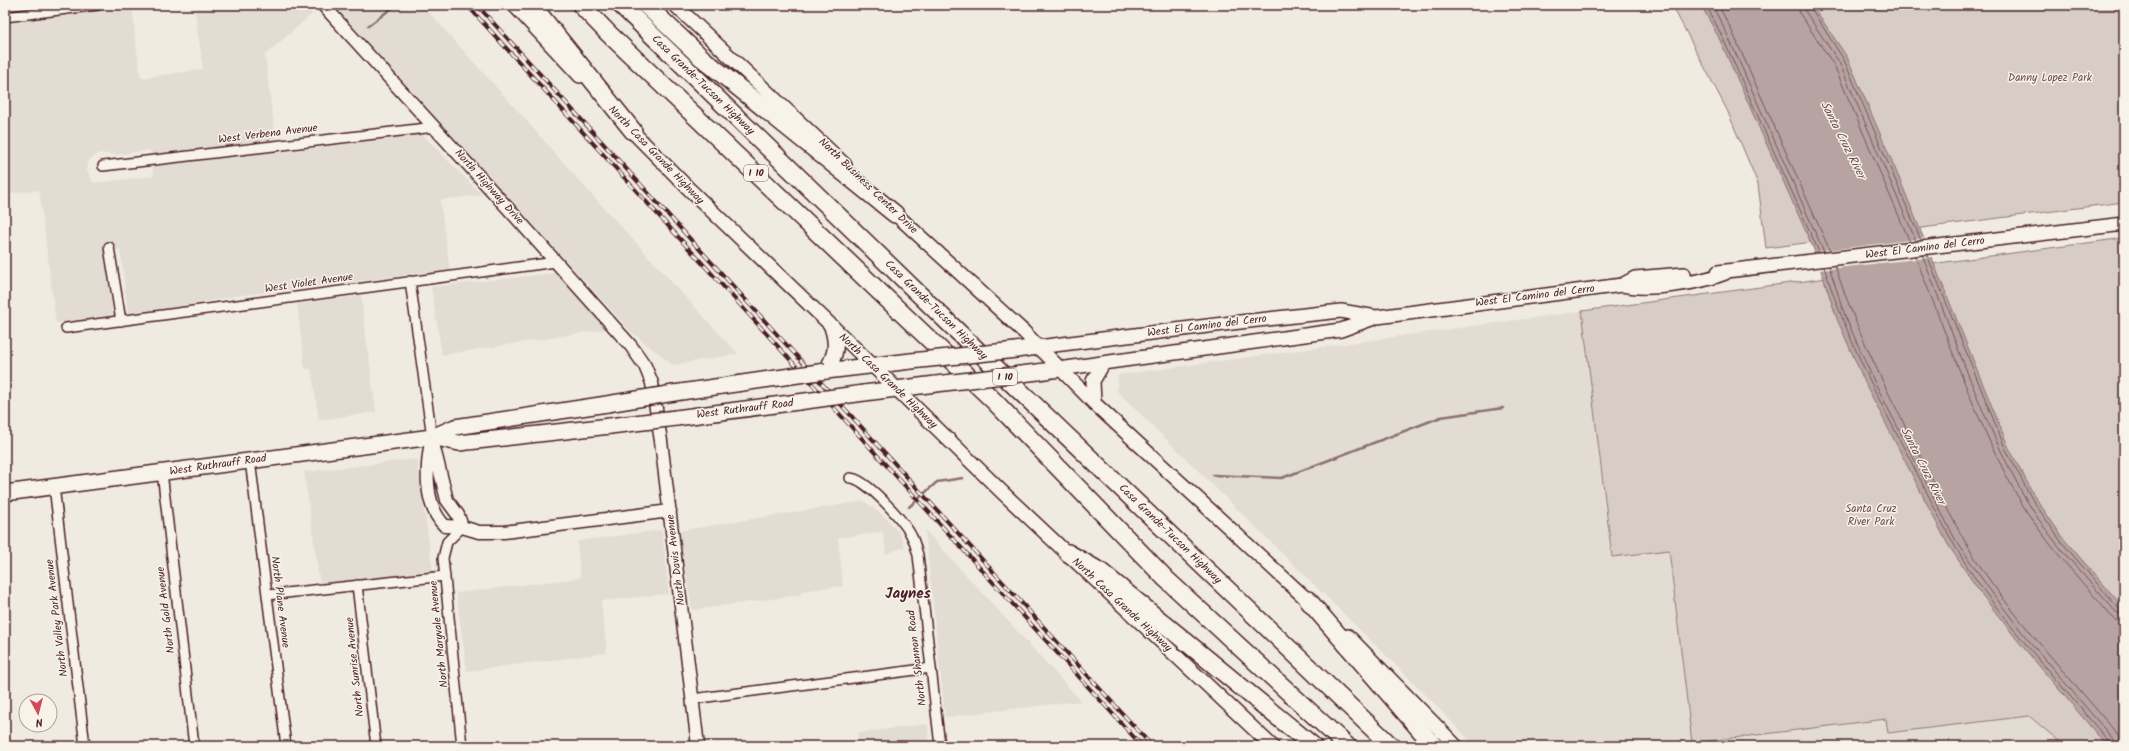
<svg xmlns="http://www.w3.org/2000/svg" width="2129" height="751" font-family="Kalam,sans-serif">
	<rect width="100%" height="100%" fill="#f0ebe0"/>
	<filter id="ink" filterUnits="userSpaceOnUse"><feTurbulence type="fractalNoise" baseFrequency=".025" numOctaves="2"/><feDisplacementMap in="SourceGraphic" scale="8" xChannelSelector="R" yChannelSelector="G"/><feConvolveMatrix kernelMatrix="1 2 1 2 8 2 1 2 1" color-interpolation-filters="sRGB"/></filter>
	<g filter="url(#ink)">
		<!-- built -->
		<path fill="#e3dcd2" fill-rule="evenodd" d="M194,5H303L312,14L265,55L277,153L422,134L482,195L440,200L450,270L235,296L173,308L128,314L120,249L104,252L113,317L56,323L39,190L5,194V23L132,6L135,30H134L141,78L203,69ZM150,150L154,176L93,183L87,170L89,160L99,153L116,155Z
			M334,5H427L424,7L525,119L583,185L738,354L673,365L629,330Z
			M555,273L607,329L442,355L431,287Z
			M361,295L376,412L319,420L311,369H305L297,304Z
			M1582,311L1611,557L1669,550L1692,742L1886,719L1888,733L2029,716L2065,746H1693L1692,743L1665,746H1475L1420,689L1117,391L1118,375Z
			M417,459L433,572L320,585L304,472Z
			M864,501L887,519L899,532L905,547L886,554L883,532L838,538L843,586L801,591V595L692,610L678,531Z
			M662,530L669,594L601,601L607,653L467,671L456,593L580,578L577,541Z
			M925,530L1081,701L945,717Z
			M928,724L929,746H859L857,733Z"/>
		<!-- green -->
		<path fill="#d8cdc6" stroke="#917678" d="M1672,5H2124V202L1766,248L1758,184L1727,110Z
			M2124,238V746H2065L2029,716L1888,733L1886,719L1692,743L1669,550L1612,557L1582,311Z"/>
		<!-- water -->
		<path fill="#b7a4a2" stroke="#8b6f72" d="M1701,5H1812L1847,57L1900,180L2008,446L2035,497L2063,538L2124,608V746H2107L2018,641L1979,591L1947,543L1866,385L1837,319L1815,252L1718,36Z"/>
		<!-- pier -->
		<path fill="#f0ebe0" d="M1926,238L1934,257L1819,270L1813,252Z"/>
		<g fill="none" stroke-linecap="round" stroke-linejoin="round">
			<!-- shore -->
			<path stroke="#76545b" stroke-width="1" d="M1706,5L1721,34L1819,252
				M1712,5L1726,32L1824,252
				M1718,5L1731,29L1830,251
				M1798,5L1800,14L1834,65L1910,242
				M1804,5L1805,11L1839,62L1916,241
				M1809,5L1844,60L1921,240
				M1922,255C1955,338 1983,424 2027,501C2051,542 2085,576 2116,612L2124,615
				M1927,255L2005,448L2032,499L2060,540L2119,609L2124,610
				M1915,256C1949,339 1977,427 2022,504C2047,545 2080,579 2111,616L2116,620L2124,621
				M1829,266L1845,316L1874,381L1955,539L1987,586L2025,636L2113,739L2115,746
				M1835,266C1858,337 1893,402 1927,469C1947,508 1965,546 1991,582C2030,636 2076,684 2118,735L2121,746
				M1824,267C1847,340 1882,406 1917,473C1938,514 1955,551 1982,588C2021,642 2067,691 2109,742L2110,746"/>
			<!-- stream -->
			<path stroke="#8b6f72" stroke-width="2.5" d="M368,26L396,5
				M1213,475L1282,478L1441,417L1503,408
				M909,507L937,482L963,478"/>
			<defs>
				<path id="minor" d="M5,17L98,5
					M103,166L435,127
					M109,247L121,321
					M410,281L432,437
					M66,328L556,262
					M250,460L286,746
					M162,472L194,746
					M850,478C866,478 905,522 912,537C915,543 916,549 918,555L940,746
					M54,486L85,746
					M462,527L447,542L443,558L462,746
					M357,585L376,746
					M267,595L445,576
					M692,699L931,668"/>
				<path id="tertiary" d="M323,5L514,215L631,346L645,366L652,383L661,441L698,746
					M432,437C426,465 423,505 445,526L462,527L479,532H504L670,511
					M432,440L447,500L458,515L462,527"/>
				<path id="secondary" d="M514,5L580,76
					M675,5L845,165
					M626,125L690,190L863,356L1003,493L1272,746
					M889,208L1024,332L1094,403L1314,606
					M1718,272L2124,224
					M1622,285L1635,278L1684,274
					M1038,347L1240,322L1341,311L1376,317
					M1059,369L1341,330L1377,317L1622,285C1648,291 1701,283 1725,273
					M1094,403L1093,381L1103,364
					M1348,636L1456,746"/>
				<path id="primary" d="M1016,350L1038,347
					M826,371L911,361
					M826,371C836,355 838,345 832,327
					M1038,372L1059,369
					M674,393L777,378
					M864,393L936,384
					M676,418L798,402
					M432,437L459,443L610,426
					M5,493L432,437L455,427L607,404"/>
				<path id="motorway" d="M532,5L633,131
					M581,5L608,33L994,401L1166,579L1347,746
					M621,5L956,330L1391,746
					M646,5L702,58L895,214
					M1068,553L1101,572L1313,746
					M1308,600L1434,746"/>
			</defs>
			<!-- minor casing -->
			<use href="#minor" stroke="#4a1f2b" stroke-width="12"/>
			<!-- tertiary casing -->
			<use href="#tertiary" stroke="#4a1f2b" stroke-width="15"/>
			<!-- secondary casing -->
			<use href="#secondary" stroke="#4a1f2b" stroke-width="16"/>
			<!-- primary casing -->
			<use href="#primary" stroke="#4a1f2b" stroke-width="18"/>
			<!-- motorway casing -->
			<use href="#motorway" stroke="#4a1f2b" stroke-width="20"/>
			<!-- minor -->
			<use href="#minor" stroke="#f7f3e8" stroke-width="9"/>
			<!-- tertiary -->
			<use href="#tertiary" stroke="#f7f3e8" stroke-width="12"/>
			<!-- secondary -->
			<use href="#secondary" stroke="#f7f3e8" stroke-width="13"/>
			<!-- primary -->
			<use href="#primary" stroke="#f7f3e8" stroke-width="15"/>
			<!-- motorway -->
			<use href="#motorway" stroke="#f7f3e8" stroke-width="17"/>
			<defs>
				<path id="rail" d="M467,5L1142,746
					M477,5L1152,746"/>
			</defs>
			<!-- rail casing -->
			<use href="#rail" stroke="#4a1f2b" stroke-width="4"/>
			<!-- rail -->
			<use href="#rail" stroke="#f7f3e8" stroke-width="2.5" stroke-dasharray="8" stroke-linecap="butt"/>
			<defs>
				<path id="primary-bridge" d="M911,361L1016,350
					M777,378L826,371
					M936,384L1038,372
					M798,402L864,393
					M607,404L674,393
					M610,426L676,418"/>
			</defs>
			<!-- primary-bridge casing -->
			<use href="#primary-bridge" stroke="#4a1f2b" stroke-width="18" stroke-linecap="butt"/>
			<!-- primary-bridge -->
			<use href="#primary-bridge" stroke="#f7f3e8" stroke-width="15"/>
		</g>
	</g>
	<g text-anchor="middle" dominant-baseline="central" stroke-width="3" stroke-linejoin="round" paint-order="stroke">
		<!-- shield labels -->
		<g fill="#f7f3e8" stroke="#7e5f64" stroke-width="1">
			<rect x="744" y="165" width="24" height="16" rx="3"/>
			<rect x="993" y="369" width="24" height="16" rx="3"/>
		</g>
		<g font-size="10" font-weight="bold" fill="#4a1f2b">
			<text x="756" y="173">I 10</text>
			<text x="1005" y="377">I 10</text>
		</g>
		<!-- park labels -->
		<g font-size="11" fill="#6e4a52" stroke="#f7f3e8">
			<text x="2050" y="78">Danny Lopez Park</text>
			<text x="1871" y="509">Santa Cruz<tspan x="1871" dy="13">River Park</tspan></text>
		</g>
		<!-- street labels -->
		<g font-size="11" fill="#4a1f2b" stroke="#f7f3e8">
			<text transform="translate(703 85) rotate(44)">Casa Grande-Tucson Highway</text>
			<text transform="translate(268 134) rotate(-7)">West Verbena Avenue</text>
			<text transform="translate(656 155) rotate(46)">North Casa Grande Highway</text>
			<text transform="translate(868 186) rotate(44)">North Business Center Drive</text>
			<text transform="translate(489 187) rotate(48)">North Highway Drive</text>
			<text transform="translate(1925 248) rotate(-7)">West El Camino del Cerro</text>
			<text transform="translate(309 283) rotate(-8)">West Violet Avenue</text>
			<text transform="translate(1535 296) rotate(-7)">West El Camino del Cerro</text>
			<text transform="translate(936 310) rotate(44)">Casa Grande-Tucson Highway</text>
			<text transform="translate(1207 326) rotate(-7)">West El Camino del Cerro</text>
			<text transform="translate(888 381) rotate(44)">North Casa Grande Highway</text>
			<text transform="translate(745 409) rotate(-7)">West Ruthrauff Road</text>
			<text transform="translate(218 465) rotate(-8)">West Ruthrauff Road</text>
			<text transform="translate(1170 534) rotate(44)">Casa Grande-Tucson Highway</text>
			<text transform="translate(676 560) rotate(-97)">North Davis Avenue</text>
			<text transform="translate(280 602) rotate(83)">North Plane Avenue</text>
			<text transform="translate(1122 605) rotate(43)">North Casa Grande Highway</text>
			<text transform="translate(166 610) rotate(-97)">North Gold Avenue</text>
			<text transform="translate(57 618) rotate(-97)">North Valley Park Avenue</text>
			<text transform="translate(439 634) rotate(-96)">North Maryvale Avenue</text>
			<text transform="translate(917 658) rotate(-97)">North Shannon Road</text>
			<text transform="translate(355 667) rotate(-96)">North Sunrise Avenue</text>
		</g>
		<!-- water labels -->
		<g font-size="12" font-style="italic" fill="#704e55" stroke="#f7f3e8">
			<text transform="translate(1843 140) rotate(63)">Santa Cruz River</text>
			<text transform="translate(1923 466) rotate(63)">Santa Cruz River</text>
		</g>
		<!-- district labels -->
		<g font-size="15" font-weight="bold" fill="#4a1f2b" stroke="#f7f3e8">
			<text x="908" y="594">Jaynes</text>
		</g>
	</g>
	<!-- margin -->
	<rect width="2129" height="751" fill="none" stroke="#f7f3e8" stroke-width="20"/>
	<rect x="10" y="10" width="2109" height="731" fill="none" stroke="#4a1f2b" stroke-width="1.5" filter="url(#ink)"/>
	<!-- north arrow -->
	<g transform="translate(38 713) rotate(173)"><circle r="19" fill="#f7f3e8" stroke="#b29e9c"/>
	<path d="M0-3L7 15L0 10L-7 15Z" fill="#d1495b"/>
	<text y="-6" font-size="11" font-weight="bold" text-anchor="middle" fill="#4a1f2b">N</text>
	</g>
</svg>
